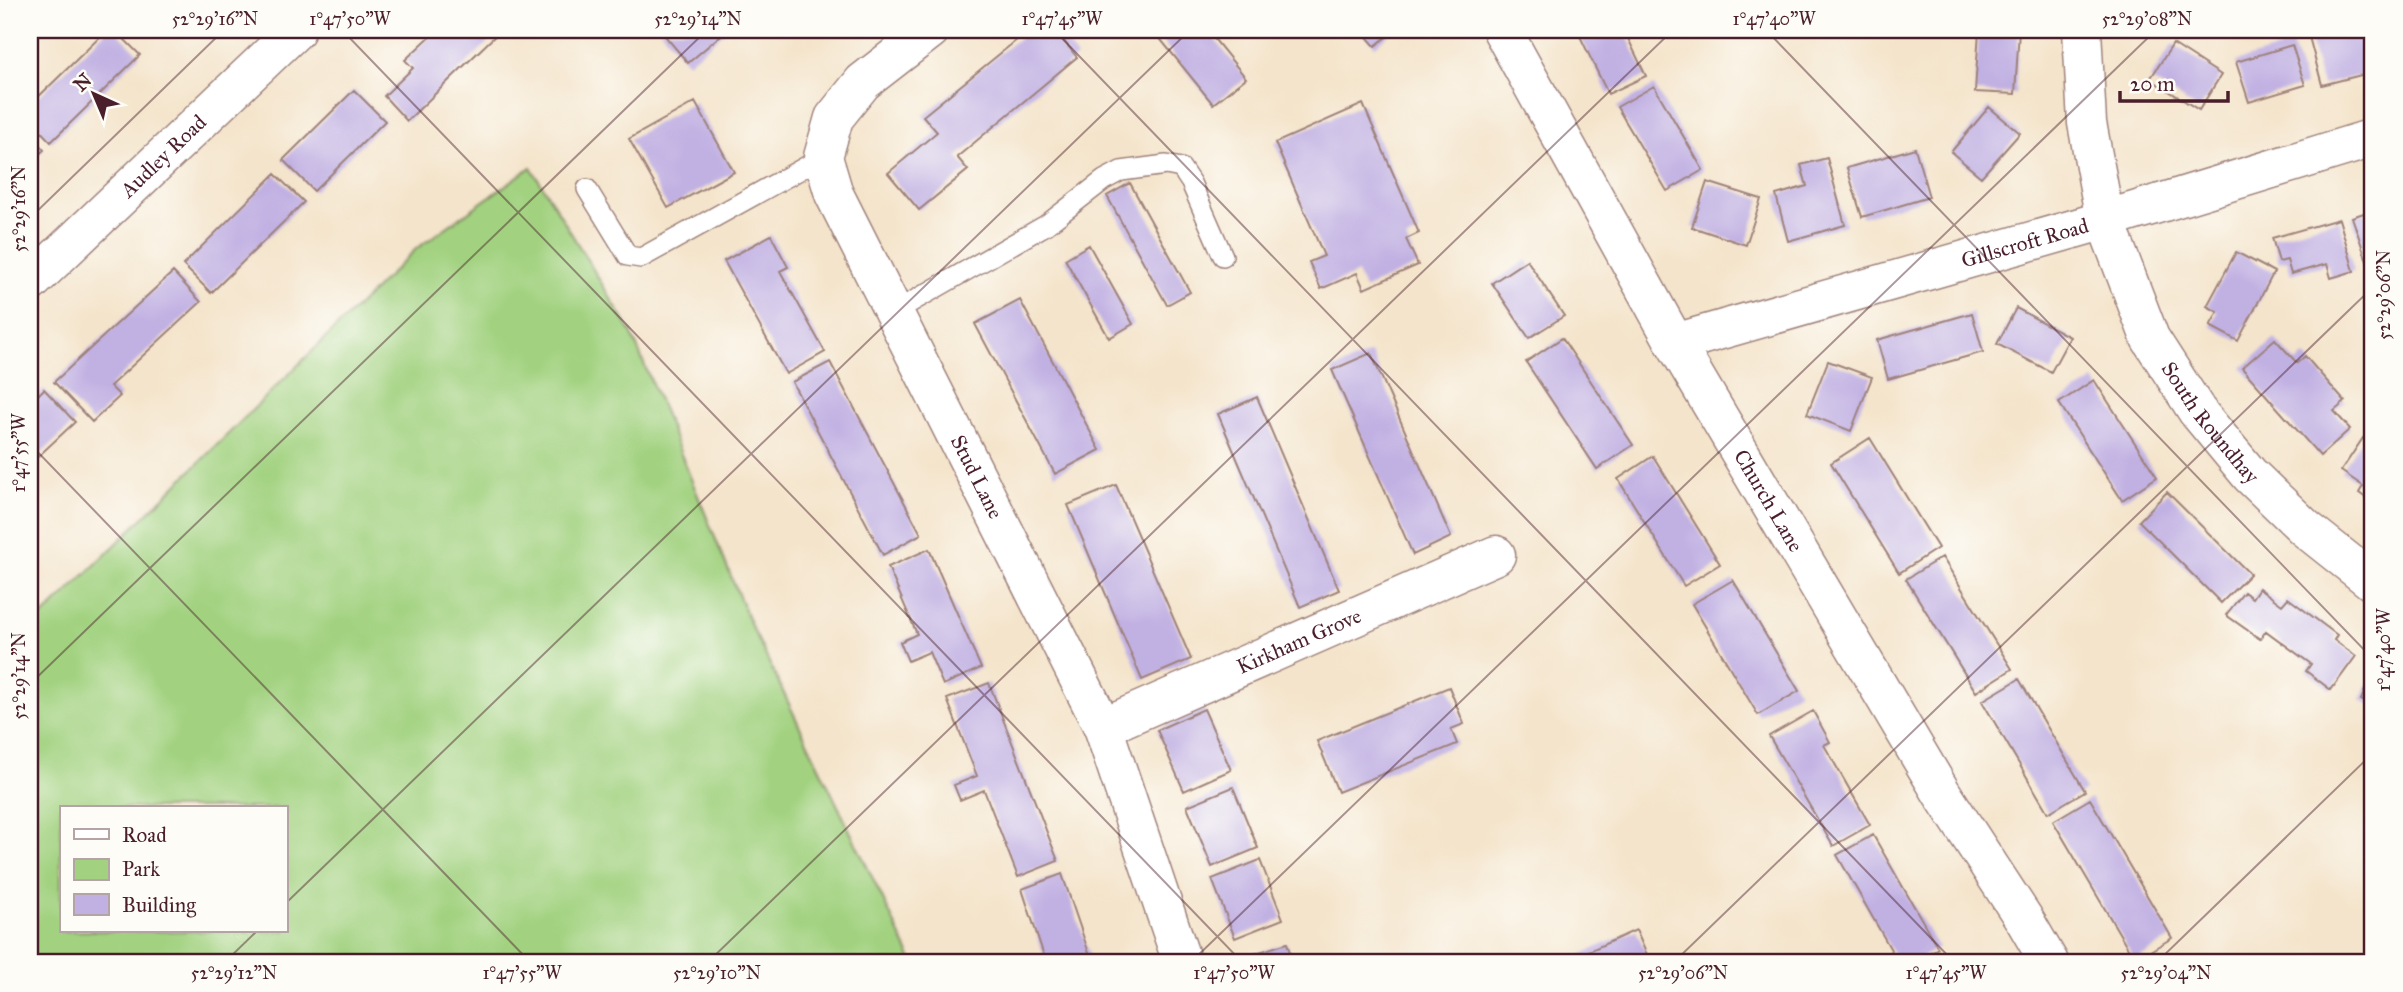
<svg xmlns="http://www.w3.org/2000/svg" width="2403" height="992" font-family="'IM FELL Great Primer',serif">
	<rect width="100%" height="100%" fill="#fdfcf7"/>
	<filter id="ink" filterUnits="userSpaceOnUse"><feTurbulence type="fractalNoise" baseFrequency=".0143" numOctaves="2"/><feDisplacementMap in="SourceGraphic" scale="14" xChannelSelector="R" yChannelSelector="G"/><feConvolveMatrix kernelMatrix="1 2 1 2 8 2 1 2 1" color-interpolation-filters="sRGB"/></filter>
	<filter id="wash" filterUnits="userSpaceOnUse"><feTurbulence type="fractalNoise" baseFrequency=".00686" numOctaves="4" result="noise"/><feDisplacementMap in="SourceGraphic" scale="28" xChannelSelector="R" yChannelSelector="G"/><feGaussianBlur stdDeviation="1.57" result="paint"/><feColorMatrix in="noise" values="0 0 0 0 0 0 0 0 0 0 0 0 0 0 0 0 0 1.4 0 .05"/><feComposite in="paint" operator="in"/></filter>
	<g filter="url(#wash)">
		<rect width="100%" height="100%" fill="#f4e4cb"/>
		<!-- green -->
		<path fill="#a2d280" stroke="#767856" stroke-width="2" fill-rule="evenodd" d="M531,167L631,332L750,623L913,962H30V629L416,249ZM61,808H285V931H61Z"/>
		<g id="blocks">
			<!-- building -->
			<path fill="#c1b1e3" d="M107,30H115L140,55L51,142L30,120V105Z
				M437,30H501L407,121L384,96L413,68L405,60Z
				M660,30H727L688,63Z
				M1029,30H1055L1077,57L957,157L968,170L919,210L888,173L937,132L923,116Z
				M1153,30H1207L1246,78L1213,104Z
				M1361,30H1395L1375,46Z
				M1577,30H1624L1646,76L1608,94Z
				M1979,30H2019L2015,94L1975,92Z
				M2321,30H2338L2339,34L2353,30H2369L2373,46V72L2322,85L2308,33Z
				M2173,44L2221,75L2199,110L2150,79Z
				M2292,45L2305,85L2249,102L2236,62Z
				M1654,86L1703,170L1667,191L1617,107Z
				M354,90L385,121L314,191L283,160Z
				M695,102L734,172L668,208L629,139Z
				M1363,104L1419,233L1406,239L1418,265L1364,289L1357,273L1321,289L1309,262L1324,256L1275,143Z
				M1989,107L2020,133L1981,177L1951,152Z
				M30,135L44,150L30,162Z
				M1915,148L1929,197L1862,217L1847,168Z
				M1827,158L1845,225L1788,241L1776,195L1807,186L1801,165Z
				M275,174L304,202L211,293L183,265Z
				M1707,182L1761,199L1746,245L1692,227Z
				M1130,183L1190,292L1167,305L1107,196Z
				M2373,210V262L2368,264L2352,217Z
				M2339,219L2354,271L2331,278L2327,264L2291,274L2287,260L2279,262L2272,238Z
				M771,235L788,267L780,271L825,352L786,374L724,261Z
				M1089,245L1133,324L1109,338L1065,259Z
				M2236,252L2274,272L2238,341L2210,326L2218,312L2207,306Z
				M1527,260L1564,316L1529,338L1492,283Z
				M173,272L201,302L110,386L120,396L92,422L54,382Z
				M1020,300L1100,450L1055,474L975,324Z
				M2016,308L2070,337L2051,372L1997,344Z
				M1972,313L1983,352L1888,379L1877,340Z
				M1562,338L1633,445L1597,469L1526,362Z
				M2275,339L2297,363L2305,356L2345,402L2334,411L2350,429L2320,456L2242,368Z
				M1371,353L1451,537L1413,555L1332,370Z
				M1828,361L1872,377L1851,431L1807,414Z
				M830,362L921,534L883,555L792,382Z
				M2094,380L2157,477L2122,500L2059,403Z
				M44,389L75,422L30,464V403Z
				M1257,397L1339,590L1300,607L1218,414Z
				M1870,438L1938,548L1899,573L1831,463Z
				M2363,438L2372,444L2373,441V503L2359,493L2363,486L2341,471Z
				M1653,456L1720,564L1684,586L1618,479Z
				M1116,485L1191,659L1142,680L1068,505Z
				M2167,492L2250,574L2221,603L2139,521Z
				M929,549L981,668L943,685L929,652L908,661L900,642L917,634L888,567Z
				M1942,557L2012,669L1976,692L1906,579Z
				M1733,580L1799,691L1758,715L1692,604Z
				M2259,588L2282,605L2288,598L2337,635L2334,640L2356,656L2331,690L2306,671L2311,664L2266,631L2260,639L2226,615L2244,592L2252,598Z
				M2373,671V706L2361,700Z
				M2019,679L2085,791L2048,813L1982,701Z
				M989,683L1058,861L1018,877L984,790L960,800L954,785L977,776L947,699Z
				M1449,687L1464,724L1451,729L1457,744L1338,792L1317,741Z
				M1204,709L1231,770L1184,791L1157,730Z
				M1813,711L1830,742L1824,745L1870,825L1833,846L1769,736Z
				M1233,787L1258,848L1212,867L1187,806Z
				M2090,799L2172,938L2135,960L2053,821Z
				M1873,835L1938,948L1913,962H1898L1837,855Z
				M1260,860L1283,919L1235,938L1212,879Z
				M1062,874L1092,962H1046L1022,889Z
				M1636,930L1650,962H1584L1580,955Z
				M1287,943L1293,962H1246L1244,957Z"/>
		</g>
	</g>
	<g filter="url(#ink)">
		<use href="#blocks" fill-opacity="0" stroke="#9f827b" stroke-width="2"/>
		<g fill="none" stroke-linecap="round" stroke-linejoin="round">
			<defs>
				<path id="service" d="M587,189L628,256L641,258L823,157
					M894,312L1046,225L1104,180L1121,171L1166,165L1181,168L1191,183L1223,256"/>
				<g id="minor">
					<path id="s1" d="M930,30L863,82L834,118L823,157L834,194L1103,727L1182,962"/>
					<path id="s2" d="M2082,30L2087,123L2105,220L2150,338L2197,411L2250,475L2305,528L2373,582"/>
					<path id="s3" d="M1675,343L2105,220L2373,138"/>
					<path id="s4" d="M1103,727L1496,555"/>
				</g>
				<g id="tertiary">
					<path id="s5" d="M1502,30L1675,343L1941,792L2024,919L2049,962"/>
					<path id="s6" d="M30,283L296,30"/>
				</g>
			</defs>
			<!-- service casing -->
			<use href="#service" stroke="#9f827b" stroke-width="22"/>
			<!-- minor casing -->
			<use href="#minor" stroke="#9f827b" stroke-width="41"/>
			<!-- tertiary casing -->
			<use href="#tertiary" stroke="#9f827b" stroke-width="41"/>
			<!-- service -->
			<use href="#service" stroke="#fff" stroke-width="19"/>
			<!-- minor -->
			<use href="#minor" stroke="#fff" stroke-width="38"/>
			<!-- tertiary -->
			<use href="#tertiary" stroke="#fff" stroke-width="38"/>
		</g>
	</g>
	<!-- ticks -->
	<path fill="none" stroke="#4a1f2b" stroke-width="2" stroke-opacity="0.45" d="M342,30L1242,962M1054,30L1954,962M1766,30L2373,659M30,218L224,30M30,444L530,962M30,684L707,30M285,904L1190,30M225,962L257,931M708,962L1673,30M1191,962L2156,30M1674,962L2373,287M2157,962L2373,753"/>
	<g text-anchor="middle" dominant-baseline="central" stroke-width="6" stroke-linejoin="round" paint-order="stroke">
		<!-- street labels -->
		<g font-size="21" fill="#4a1f2b" stroke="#fdfcf7">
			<text stroke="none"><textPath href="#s6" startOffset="184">Audley Road</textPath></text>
			<text stroke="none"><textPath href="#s3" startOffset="364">Gillscroft Road</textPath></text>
			<text stroke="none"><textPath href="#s2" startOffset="422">South Roundhay</textPath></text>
			<text stroke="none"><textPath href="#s1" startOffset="527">Stud Lane</textPath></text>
			<text stroke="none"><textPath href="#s5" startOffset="541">Church Lane</textPath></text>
			<text stroke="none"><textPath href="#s4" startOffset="214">Kirkham Grove</textPath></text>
		</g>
	</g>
	<!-- margin -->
	<rect width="2403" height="992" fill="none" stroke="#fdfcf7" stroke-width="77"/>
	<!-- legend -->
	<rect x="60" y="806" width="228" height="126" fill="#fdfcf7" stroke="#b5a4a5" stroke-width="2"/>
	<rect x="74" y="829" width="35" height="10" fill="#ffffff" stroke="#b5a4a5" stroke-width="2"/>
	<text x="122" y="842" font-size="21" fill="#4a1f2b">Road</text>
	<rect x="74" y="859" width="35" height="21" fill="#a2d280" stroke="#b5a4a5" stroke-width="2"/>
	<text x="122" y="876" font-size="21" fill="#4a1f2b">Park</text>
	<rect x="74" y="894" width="35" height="21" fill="#c1b1e3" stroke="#b5a4a5" stroke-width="2"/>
	<text x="122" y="912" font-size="21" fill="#4a1f2b">Building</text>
	<!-- north arrow -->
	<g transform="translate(94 94) rotate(316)" stroke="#fdfcf7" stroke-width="5" paint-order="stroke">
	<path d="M0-5L12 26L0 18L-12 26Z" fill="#4a1f2b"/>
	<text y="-10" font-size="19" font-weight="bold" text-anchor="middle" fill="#4a1f2b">N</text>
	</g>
	<!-- scale -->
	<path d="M2120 91v10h108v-10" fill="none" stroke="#4a1f2b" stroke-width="3.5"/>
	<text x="2130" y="91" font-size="21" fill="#4a1f2b" stroke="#fdfcf7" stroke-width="5" paint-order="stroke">20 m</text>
	<rect x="38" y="38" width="2326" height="916" fill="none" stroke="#4a1f2b" stroke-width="2.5"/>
	<g font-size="18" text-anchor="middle" fill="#4a1f2b">
		<text x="215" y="25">52°29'16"N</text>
		<text x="350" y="25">1°47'50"W</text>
		<text x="698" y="25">52°29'14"N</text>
		<text x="1062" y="25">1°47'45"W</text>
		<text x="1774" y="25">1°47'40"W</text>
		<text x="2147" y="25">52°29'08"N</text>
		<text transform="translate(19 209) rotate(-90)" y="6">52°29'16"N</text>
		<text transform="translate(2384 295) rotate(-90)" y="6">52°29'06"N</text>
		<text transform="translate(19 453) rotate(-90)" y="6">1°47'55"W</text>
		<text transform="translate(2384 650) rotate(-90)" y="6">1°47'40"W</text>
		<text transform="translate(19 676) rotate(-90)" y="6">52°29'14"N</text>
		<text x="234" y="979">52°29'12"N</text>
		<text x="522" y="979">1°47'55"W</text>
		<text x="717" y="979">52°29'10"N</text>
		<text x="1234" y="979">1°47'50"W</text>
		<text x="1683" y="979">52°29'06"N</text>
		<text x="1946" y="979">1°47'45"W</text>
		<text x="2166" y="979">52°29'04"N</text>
	</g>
</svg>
